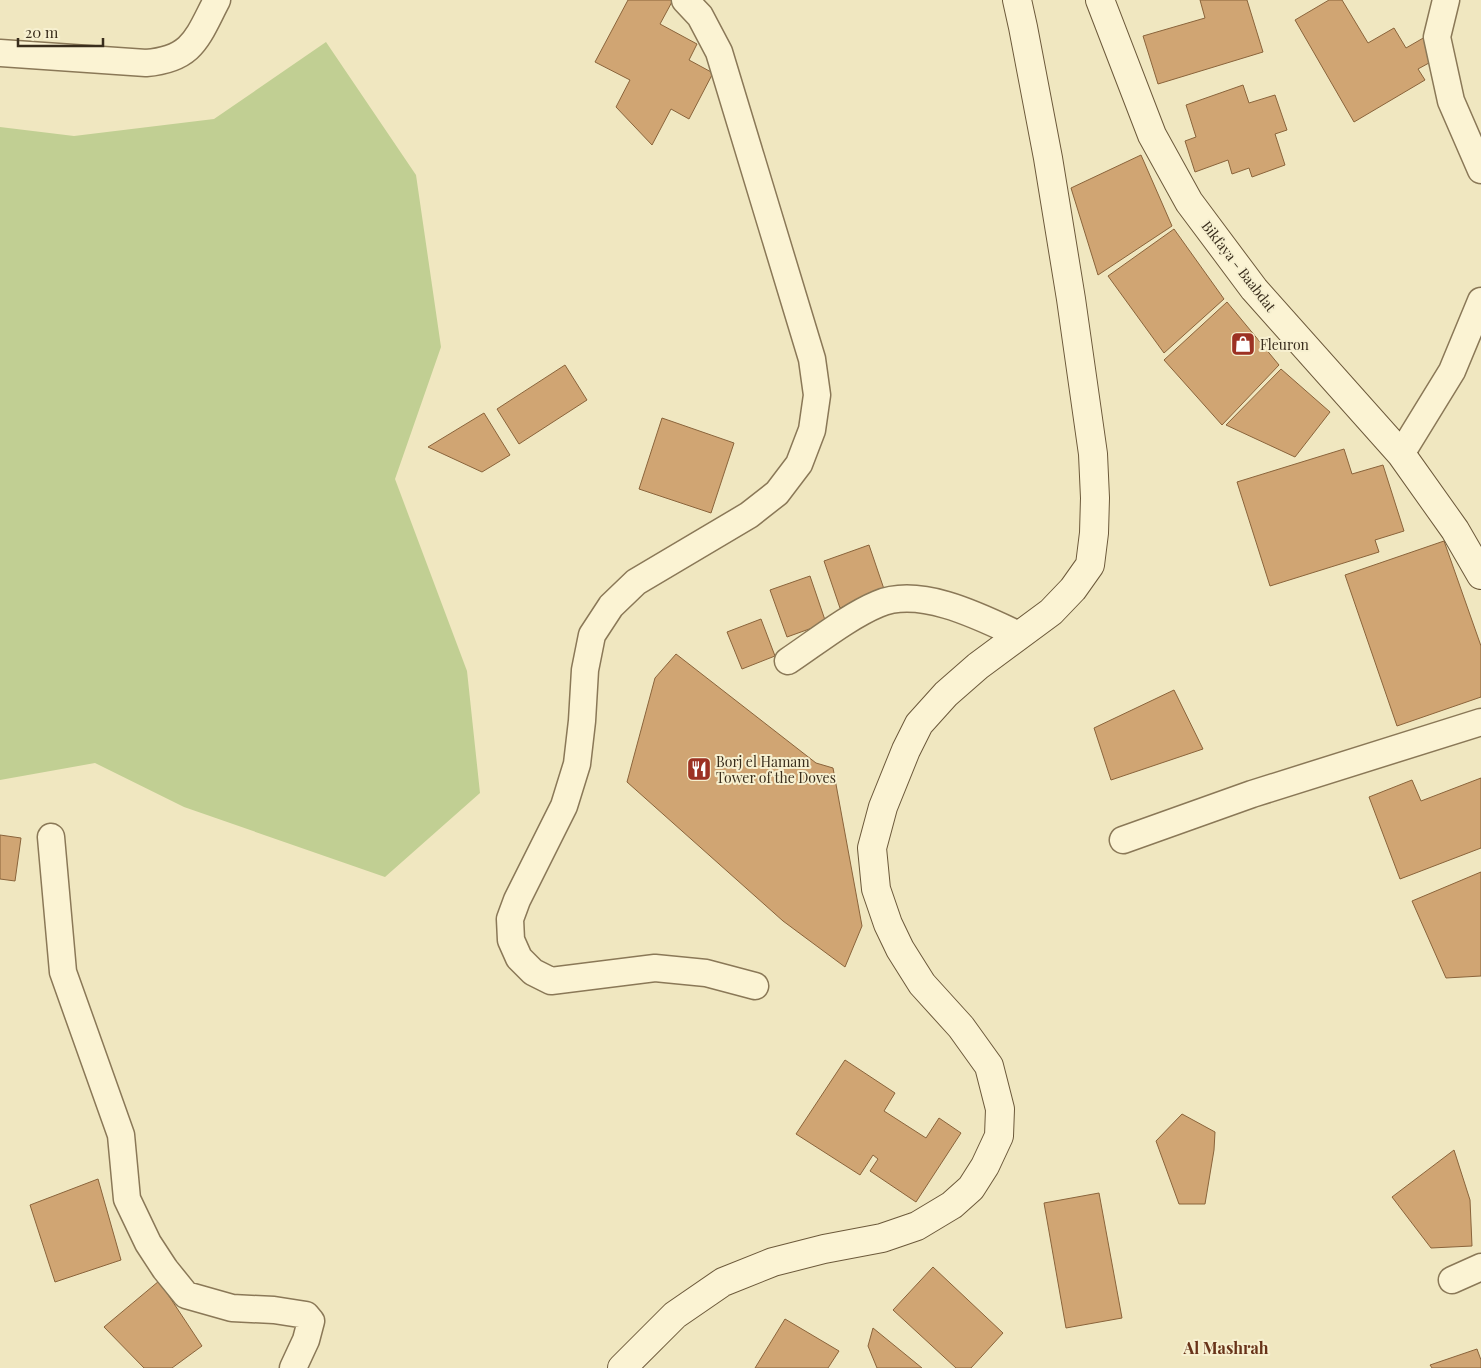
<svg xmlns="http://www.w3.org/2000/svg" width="1481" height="1368" font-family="'Playfair Display',serif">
	<rect width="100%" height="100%" fill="#f0e7c0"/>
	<!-- green -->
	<path fill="#c1cf93" d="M326,42L416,175L441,347L395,479L467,671L480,793L385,877L184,807L95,763L0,780V127L74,136L214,119Z"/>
	<!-- building -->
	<path fill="#d0a573" stroke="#8a643b" d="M628,0H673L660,24L697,44L689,60L713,73L689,119L671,109L652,145L616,107L630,80L595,62Z
		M1200,0H1247L1263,52L1158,84L1143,36L1205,18Z
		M1329,0H1342L1368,43L1394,28L1406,48L1425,37L1438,58L1418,69L1425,80L1354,122L1295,20Z
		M1243,85L1249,103L1275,95L1287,130L1275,134L1285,165L1252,177L1249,168L1232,174L1228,160L1195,172L1185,141L1196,137L1186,105Z
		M1141,155L1172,226L1098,275L1071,188Z
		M1174,229L1224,299L1164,353L1108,276Z
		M1227,302L1279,365L1222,425L1164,360Z
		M565,365L587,400L519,444L497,409Z
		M1281,369L1330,412L1295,457L1226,425Z
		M484,413L510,455L482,472L428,447Z
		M662,418L734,443L711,513L639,489Z
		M1344,449L1352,474L1383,465L1404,531L1375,540L1379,552L1270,586L1237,482Z
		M1444,541L1481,646V697L1397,726L1345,575Z
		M869,545L885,592L840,608L824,561Z
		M810,576L826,623L787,637L770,590Z
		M761,619L775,656L742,669L727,632Z
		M676,654L816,763L833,768L862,926L845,967L783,921L627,782L655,678Z
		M1174,690L1203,749L1111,780L1094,728Z
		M1481,778V848L1400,879L1369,797L1412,780L1421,801Z
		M0,835L21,838L15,881L0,879Z
		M1481,872V976L1446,978L1412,901Z
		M845,1060L895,1093L884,1111L926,1138L939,1118L961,1133L916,1202L870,1171L878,1159L873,1155L860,1175L796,1134Z
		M1182,1114L1215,1132L1214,1150L1205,1204H1179L1156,1141Z
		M1454,1150L1470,1200L1472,1246L1431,1248L1392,1197Z
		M98,1179L121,1260L55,1282L30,1205Z
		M1099,1193L1122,1318L1066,1328L1044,1203Z
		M933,1267L1003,1333L971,1368H956L893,1310Z
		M159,1281L202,1346L172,1368H144L104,1327Z
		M785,1319L839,1351L828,1368H755Z
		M873,1328L922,1368H877L868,1346Z
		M1477,1349L1481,1360V1368H1432L1430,1365Z"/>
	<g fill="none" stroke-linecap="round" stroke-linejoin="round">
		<defs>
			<path id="street" d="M685,0L700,16L719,52L812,359L817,395L812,430L799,464L777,493L749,515L636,582L611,606L592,635L585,670L582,721L577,764L564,806L517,900L510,919L511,940L519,958L533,972L551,981L655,968L706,973L755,986
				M1446,0L1437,37L1451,101L1481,170
				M0,53L146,63C193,59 197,38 217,0
				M1401,454L1452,371L1481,301
				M788,661C815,643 849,616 878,604C920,586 981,617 1019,635
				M51,837L63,972L121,1135L127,1199L148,1243L165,1269L186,1295L232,1308L274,1310L306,1315L311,1321L306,1340L293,1368
				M1123,840L1252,794L1481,722
				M1452,1280L1481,1267"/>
			<path id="secondary" d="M1100,0L1152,135L1189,202L1254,289L1401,454L1455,530L1481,575
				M622,1368L675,1315L723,1282L773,1262L824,1249L882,1238L917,1226L952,1205L971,1188L985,1166L999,1136L1000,1109L989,1066L961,1027L922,984L900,949L888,924L876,889L872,848L883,807L906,750L919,724L946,694L978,666L1051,612L1073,589L1090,565L1094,533L1095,498L1093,454L1071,299L1048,158L1023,27L1017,0"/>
		</defs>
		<!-- street casing -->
		<use href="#street" stroke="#8a7857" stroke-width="29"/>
		<!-- secondary casing -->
		<use href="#secondary" stroke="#6c593a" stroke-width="30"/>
		<!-- street -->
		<use href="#street" stroke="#fbf3d3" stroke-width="26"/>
		<!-- secondary -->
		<use href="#secondary" stroke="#fbf3d3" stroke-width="28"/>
	</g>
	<!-- icons -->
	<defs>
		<symbol id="shop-square" viewBox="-11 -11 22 22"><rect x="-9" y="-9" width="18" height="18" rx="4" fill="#9c3123" stroke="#f7f0d0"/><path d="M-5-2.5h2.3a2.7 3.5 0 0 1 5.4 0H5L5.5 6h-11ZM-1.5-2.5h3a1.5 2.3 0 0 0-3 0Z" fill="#fff"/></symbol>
		<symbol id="restaurant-square" viewBox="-11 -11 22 22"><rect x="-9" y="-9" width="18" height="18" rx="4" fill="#9c3123" stroke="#f7f0d0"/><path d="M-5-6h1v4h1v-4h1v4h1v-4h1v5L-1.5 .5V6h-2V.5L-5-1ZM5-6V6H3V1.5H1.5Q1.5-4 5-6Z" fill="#fff"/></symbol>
	</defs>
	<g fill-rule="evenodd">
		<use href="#shop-square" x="1229" y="330" width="28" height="28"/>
		<use href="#restaurant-square" x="685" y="755" width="28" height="28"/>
	</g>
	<g text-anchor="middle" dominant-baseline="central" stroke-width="4" stroke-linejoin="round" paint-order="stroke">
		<!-- street labels -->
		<g font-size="14" fill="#392d1c" stroke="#f7f0d0">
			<text transform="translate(1239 266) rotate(52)">Bikfaya - Baabdat</text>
		</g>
		<!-- poi labels -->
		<g font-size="14" fill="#392d1c" stroke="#f7f0d0" text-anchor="start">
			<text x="1260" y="344">Fleuron</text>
			<text x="716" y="761">Borj el Hamam<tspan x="716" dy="16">Tower of the Doves</tspan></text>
		</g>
		<!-- quarter labels -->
		<g font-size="16" font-weight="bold" fill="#683319" stroke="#f7f0d0">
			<text x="1226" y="1347">Al Mashrah</text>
		</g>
	</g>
	<!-- scale -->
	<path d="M18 38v8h85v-8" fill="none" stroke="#392d1c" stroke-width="2.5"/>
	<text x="25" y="38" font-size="15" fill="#392d1c" stroke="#f7f0d0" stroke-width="4" paint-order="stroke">20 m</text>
</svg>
